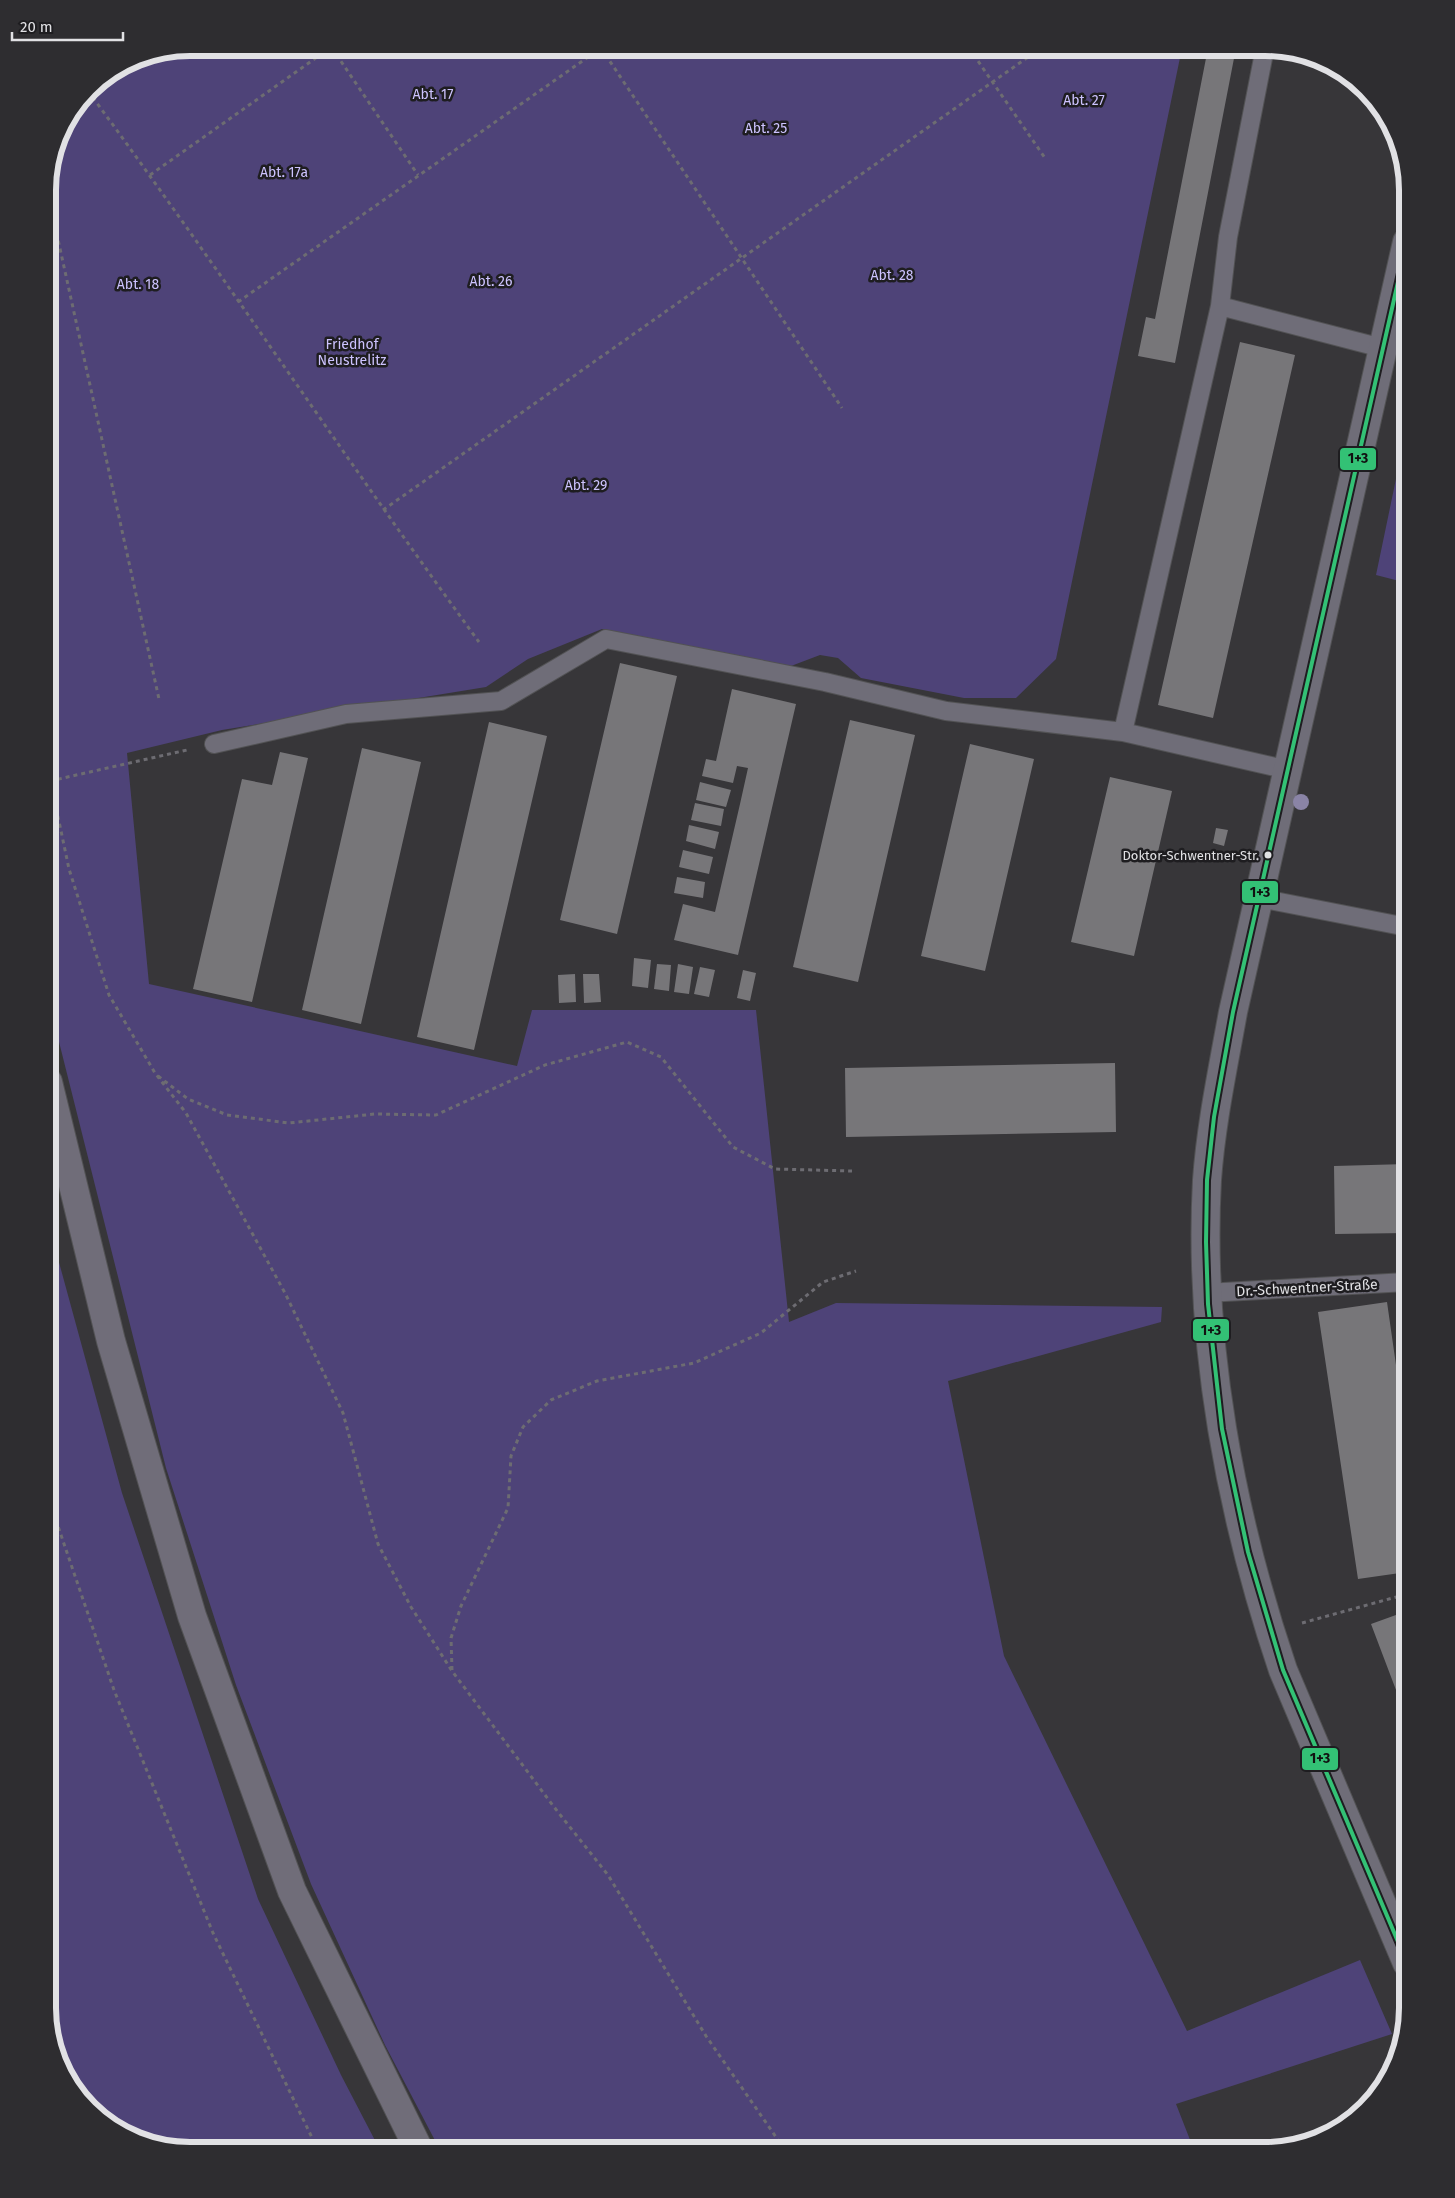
<svg xmlns="http://www.w3.org/2000/svg" width="1455" height="2198" font-family="'Fira Sans',sans-serif">
	<rect width="100%" height="100%" fill="#373639"/>
	<!-- green -->
	<path fill="#4e4378" d="M191,48H1182L1056,659L1016,698H964L861,678L838,658L820,655L791,666L602,629L528,659L486,687L222,730L127,753L149,984L517,1066L532,1010H756L789,1322L836,1303L1162,1307L1161,1322L948,1381L1004,1656L1187,2031L1360,1960L1392,2034L1176,2104L1194,2150H440L385,2045L311,1884L236,1685L166,1468L48,998V181L58,136L90,89L136,58Z
		M1407,426V583L1376,575Z
		M48,1222L122,1493L258,1899L341,2075L380,2150H181L119,2131L67,2079L48,2007Z"/>
	<!-- building -->
	<path fill="#777679" d="M1208,48H1236L1175,363L1138,356L1146,317L1155,319Z
		M1240,342L1295,355L1213,718L1158,705Z
		M620,663L677,676L617,934L560,920Z
		M732,689L796,704L738,955L674,940L683,904L715,912L740,804L748,768L737,766L733,783L702,776L706,759L716,761Z
		M850,720L915,735L858,982L793,967Z
		M489,722L547,736L474,1050L417,1037Z
		M970,744L1034,759L985,971L921,956Z
		M362,748L421,762L361,1024L302,1010Z
		M280,752L308,758L252,1002L193,989L242,779L272,785Z
		M1110,777L1172,791L1134,956L1071,942Z
		M700,782L731,790L726,807L696,800Z
		M695,803L724,809L721,826L691,820Z
		M689,825L719,832L715,849L686,841Z
		M1216,828L1228,830L1224,846L1213,843Z
		M683,850L713,857L709,874L679,867Z
		M677,877L705,882L703,898L674,893Z
		M634,958L651,960L648,988L632,986Z
		M657,964L671,965L669,991L654,989Z
		M678,964L693,967L689,994L674,992Z
		M700,967L715,970L709,997L694,994Z
		M743,970L756,973L750,1001L737,998Z
		M575,974L576,1002L559,1003L558,975Z
		M583,974H599L601,1002L584,1003Z
		M1115,1063L1116,1132L846,1137L845,1068Z
		M1407,1164V1233L1335,1234L1334,1166Z
		M1387,1302L1407,1442V1572L1358,1579L1318,1312Z
		M1407,1611V1719L1371,1624Z"/>
	<g fill="none" stroke-linecap="round" stroke-linejoin="round">
		<defs>
			<path id="service" d="M1220,306L1228,237L1265,48
				M1123,732L1220,306L1382,348
				M214,744L346,714L501,701L606,639L825,682L946,711L1123,732L1288,770
				M1259,898L1407,927
				M1206,1293L1407,1282"/>
			<path id="minor" d="M1407,1963L1283,1670C1231,1516 1198,1344 1207,1180C1211,1124 1223,1068 1233,1012L1407,242"/>
			<path id="primary" d="M48,1082L111,1341L192,1616L292,1891L419,2150"/>
		</defs>
		<!-- service casing -->
		<use href="#service" stroke="#525254" stroke-width="20"/>
		<!-- minor casing -->
		<use href="#minor" stroke="#525254" stroke-width="30"/>
		<!-- primary casing -->
		<use href="#primary" stroke="#525254" stroke-width="30"/>
		<!-- path -->
		<path stroke="#6d6c72" stroke-width="3" stroke-dasharray="4 4" stroke-linecap="butt" d="M332,48L418,175
			M601,48L842,408
			M969,48L1045,158
			M88,91C222,272 346,460 479,642
			M150,175L330,48
			M48,194L159,699
			M238,302L601,48
			M383,510L1041,48
			M48,769L69,869L109,995L155,1073L186,1113L285,1293L343,1413L378,1544L411,1607L452,1671L554,1807L608,1875L706,2036L785,2150
			M50,781L187,750
			M158,1076L188,1099L227,1115L289,1123L375,1114L436,1115L545,1065L627,1042L661,1057L733,1147L775,1169L852,1171
			M48,1497L114,1690L213,1933L318,2150
			M1302,1623L1407,1594
			M452,1670L451,1638L461,1606L508,1508L511,1456L523,1427L551,1400L597,1381L694,1363L761,1333L823,1282L856,1271"/>
		<!-- service -->
		<use href="#service" stroke="#6f6d78" stroke-width="18"/>
		<!-- minor -->
		<use href="#minor" stroke="#6f6d78" stroke-width="28"/>
		<!-- primary -->
		<use href="#primary" stroke="#706d79" stroke-width="28"/>
		<defs>
			<path id="bus-1" d="M1407,242L1233,1012L1214,1117L1207,1180L1206,1242L1208,1304L1222,1429L1248,1552L1283,1670L1407,1963"/>
		</defs>
		<!-- bus-1 casing -->
		<use href="#bus-1" stroke="#1e1d20" stroke-width="8"/>
		<!-- bus-1 -->
		<use href="#bus-1" stroke="#33c175" stroke-width="4"/>
	</g>
	<!-- trees -->
	<circle fill="#8a84a6" cx="1301" cy="802" r="8"/>
	<!-- markers -->
	<circle fill="#e1e1e4" stroke="#1e1d20" stroke-width="2" cx="1268" cy="855" r="4.5"/>
	<g text-anchor="middle" dominant-baseline="central" stroke-width="5" stroke-linejoin="round" paint-order="stroke">
		<!-- bus labels -->
		<g font-size="13" fill="#e1e1e4" stroke="#1e1d20" text-anchor="end">
			<text x="1259" y="855">Doktor-Schwentner-Str.</text>
		</g>
		<!-- park labels -->
		<g font-size="14" fill="#cdc3ff" stroke="#1e1d20">
			<text x="433" y="94">Abt. 17</text>
			<text x="1084" y="100">Abt. 27</text>
			<text x="766" y="128">Abt. 25</text>
			<text x="284" y="172">Abt. 17a</text>
			<text x="892" y="275">Abt. 28</text>
			<text x="491" y="281">Abt. 26</text>
			<text x="138" y="284">Abt. 18</text>
			<text x="352" y="344">Friedhof<tspan x="352" dy="16">Neustrelitz</tspan></text>
			<text x="586" y="485">Abt. 29</text>
		</g>
		<!-- street labels -->
		<g font-size="14" fill="#e1e1e4" stroke="#1e1d20">
			<text transform="translate(1307 1288) rotate(-3)">Dr.-Schwentner-Straße</text>
		</g>
	</g>
	<!-- crop -->
	<path d="M0 0H1455V2198H0ZM190 56H1265A134 134 0 0 1 1399 190V2008A134 134 0 0 1 1265 2142H190A134 134 0 0 1 56 2008V190A134 134 0 0 1 190 56Z" fill="#2e2d30" fill-rule="evenodd"/>
	<path fill="none" stroke="#e1e1e4" stroke-width="6" d="M190 56H1265A134 134 0 0 1 1399 190V2008A134 134 0 0 1 1265 2142H190A134 134 0 0 1 56 2008V190A134 134 0 0 1 190 56Z"/>
	<g stroke="#1e1d20" stroke-width="2">
		<rect x="1339" y="447" width="38" height="24" rx="5" fill="#33c175"/>
		<rect x="1241" y="880" width="38" height="24" rx="5" fill="#33c175"/>
		<rect x="1192" y="1318" width="38" height="24" rx="5" fill="#33c175"/>
		<rect x="1301" y="1747" width="38" height="24" rx="5" fill="#33c175"/>
	</g>
	<g font-size="14" text-anchor="middle" font-weight="bold" fill="#111">
		<text x="1358" y="463">1+3</text>
		<text x="1260" y="897">1+3</text>
		<text x="1211" y="1335">1+3</text>
		<text x="1320" y="1763">1+3</text>
	</g>
	<!-- scale -->
	<path d="M12 32v8h111v-8" fill="none" stroke="#e1e1e4" stroke-width="2.5"/>
	<text x="20" y="32" font-size="15" fill="#e1e1e4" stroke="#1e1d20" stroke-width="4" paint-order="stroke">20 m</text>
</svg>
